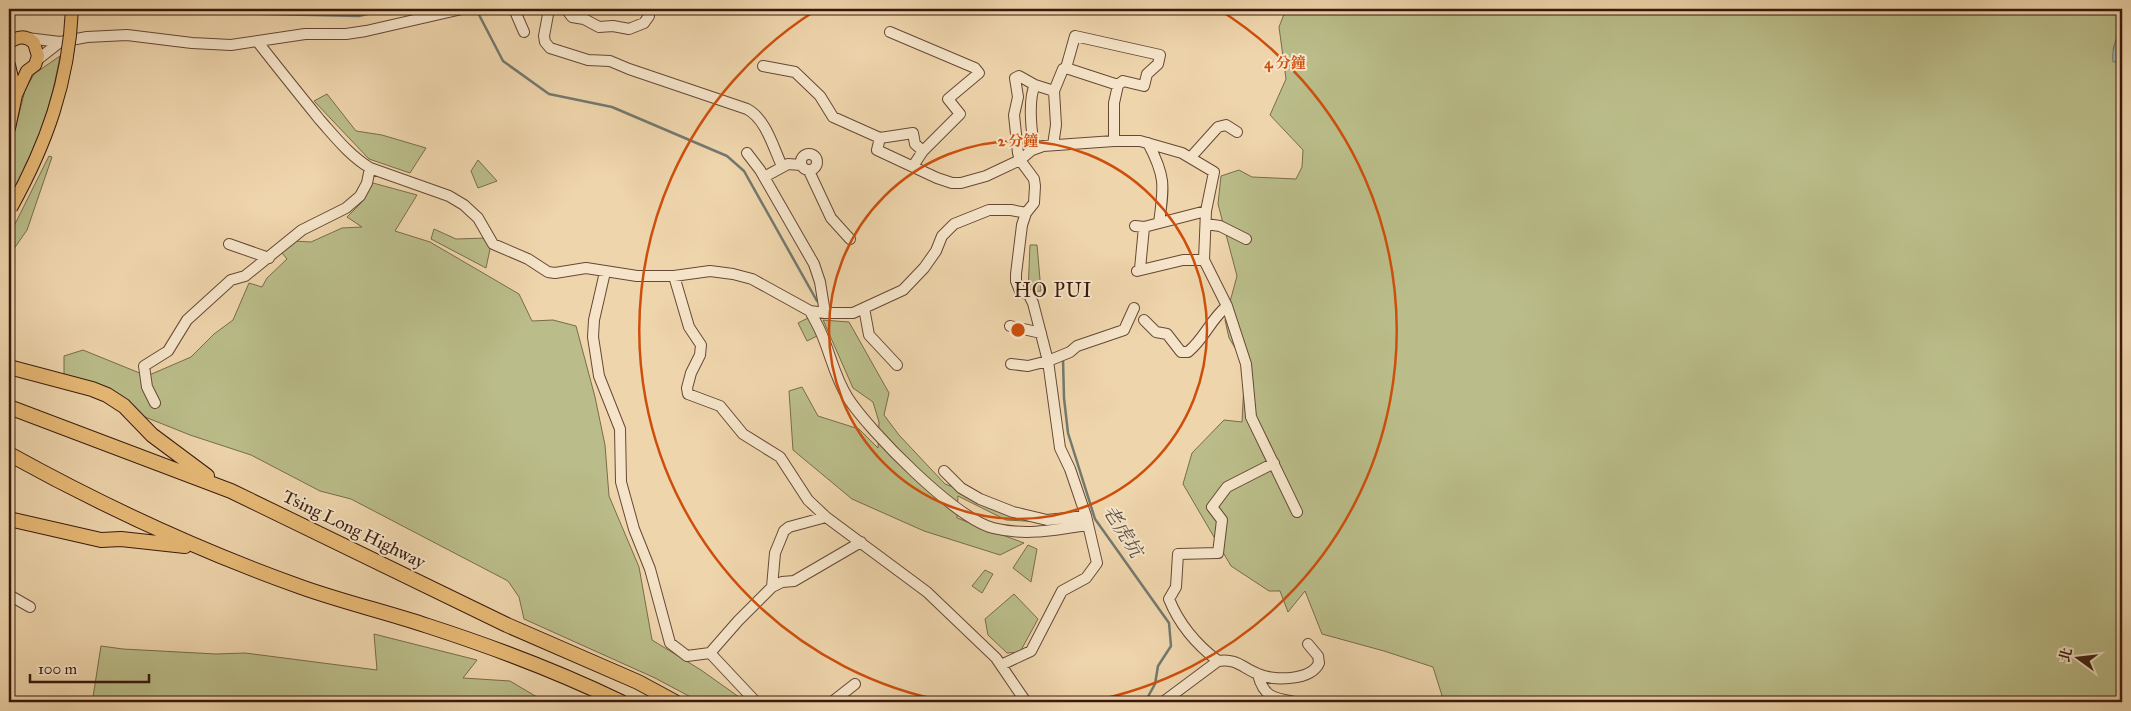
<svg xmlns="http://www.w3.org/2000/svg" width="2131" height="711" font-family="'IM FELL Great Primer','Noto Serif TC',serif">
	<rect width="100%" height="100%" fill="#efd5ac"/>
	<filter id="stains"><feTurbulence type="fractalNoise" baseFrequency=".004" numOctaves="4"/><feColorMatrix values="0 0 0 0 .2 0 0 0 0 .09 0 0 0 0 .02 0 0 0 .5 -.17"/></filter>
	<radialGradient id="worn" r=".72"><stop offset=".6" stop-color="#630" stop-opacity="0"/><stop offset="1" stop-color="#630" stop-opacity=".3"/></radialGradient>
	<!-- green -->
	<path fill="#babd89" stroke="#796b4b" d="M1286,9H2122V23L2113,49L2121,62H2122V702H1444L1433,667L1384,651L1322,634L1305,591L1288,612L1280,591H1269L1231,566L1183,484L1192,453L1224,420L1242,422L1245,364L1229,338L1225,320L1237,276L1218,204L1221,176L1239,170L1252,177L1296,179L1302,167L1303,150L1270,115L1286,79L1279,27Z
		M60,56C54,89 46,121 33,152C26,168 17,184 9,200V154L25,90L34,74Z
		M327,94L356,131L382,135L426,148L410,173L369,159L314,101Z
		M49,156L52,157L27,230L9,256V236Z
		M478,160L497,181L478,188L471,171Z
		M373,183L417,195L395,231L430,242L519,294L532,321L553,320L576,326L595,397L605,445L609,496L639,567L652,640L701,670L746,702H700L655,678L524,619L519,597L508,581L351,499L320,491L251,455L190,435L140,415L64,376V356L83,350L147,376L191,357L214,334L233,320L249,283L262,287L267,278L287,259L282,253L294,241L311,242L342,228L362,227L347,217L362,202Z
		M434,229L456,239L486,238L490,249L486,268L431,239Z
		M1030,245H1037L1041,291L1028,292Z
		M810,317L819,335L807,341L798,323Z
		M823,320L849,322L889,393L884,415L899,435L945,484L1044,522L1006,520L958,496L957,518L1024,543L1000,555L924,531L852,499L793,450L789,391L802,387L818,416L859,429L878,448L879,422L873,402L853,388Z
		M1028,545L1037,549L1031,582L1013,568Z
		M985,570L993,574L982,593L972,586Z
		M1014,594L1038,619L1020,652L1007,653L988,635L985,619Z
		M374,634L477,660L463,678L510,681L537,697L540,702H90L93,697L101,646L123,649L216,654L245,653L377,670Z"/>
	<!-- water -->
	<path fill="#9bb8b0" stroke="#73786f" d="M2122,23V62H2113C2111,49 2118,35 2122,23Z"/>
	<g fill="none" stroke-linecap="round" stroke-linejoin="round">
		<!-- stream -->
		<path stroke="#73786f" stroke-width="2.5" d="M10,9L68,10
			M476,9L503,61L549,94L612,107L727,156L744,171L817,301
			M76,10L359,16L388,9
			M1063,359L1064,398L1068,433L1095,519L1169,623L1171,646L1158,666L1155,684L1145,702"/>
		<defs>
			<path id="minor" d="M514,9L524,32
				M549,9L544,36L545,42L550,48L588,60L610,61L629,69L747,109C766,119 773,147 782,166
				M566,9L572,17L584,19L599,27L613,26L629,29L644,23L649,16V9
				M890,32L975,68L979,73L948,99L960,114L923,151L913,166
				M27,38L60,42L87,37L127,35L192,43L231,45L305,34H346L366,31L462,9
				M257,41C278,68 299,94 320,120C336,138 349,155 370,168L449,196L464,205L478,218L493,244L528,259L548,272L555,273L586,268L637,276H674L710,271L733,274L752,279L810,311L825,313H853L903,290L924,268L936,251L942,236L954,224L989,210H1011L1026,213
				M37,60L60,42
				M763,66L795,72L820,96L833,117L880,138L913,133L915,144L923,151
				M1054,91L1063,69L1066,68
				M880,138L877,150L937,178L952,183H961L986,176L1020,160L1032,150L1043,146L1114,141H1140L1182,153L1214,172L1206,211L1204,260L1227,306L1246,364L1251,417L1297,512
				M1114,141V103L1118,85L1066,68L1075,36L1160,55L1158,64L1147,74L1144,86L1123,81L1118,85
				M1148,143C1166,177 1164,186 1159,223
				M1035,148C1031,133 1028,99 1035,85L1054,91L1056,125L1053,145
				M747,153L760,170L814,264L820,282L825,313
				M801 162a8 8 0 1 1 16 0a8 8 0 1 1-16 0Z
				M1191,157L1218,127L1226,125L1237,132
				M809,171L831,218L850,239
				M764,177L788,164L801,165
				M1206,224L1220,226L1246,239
				M1135,226L1144,227L1206,211
				M229,244L269,258
				M1140,269L1144,227
				M1137,271L1183,260H1204
				M605,272L594,320L593,337L599,376L620,429L621,482L634,529L650,569L670,643L687,656L710,653L738,621L772,587L775,553L784,531L789,527L826,517
				M674,276L689,327L701,345L700,355L691,373L687,388L688,394L720,406L743,434L780,457L808,500L826,517L927,592L996,658L1026,702
				M864,308L869,335L897,365
				M810,311C814,319 819,327 822,335C831,356 835,378 848,398C870,432 955,518 993,528C1025,536 1055,530 1087,525
				M1144,320L1156,332L1167,334L1181,352H1188C1205,338 1210,320 1227,306
				M1010,326L1041,333
				M1011,364L1028,366L1048,361L1070,352L1077,346L1124,330L1134,308
				M155,403L147,387L144,366L168,351L187,320L231,280L245,276L302,230L346,208L360,196L367,183L370,168
				M944,471L961,488L980,499L1013,512L1047,520L1086,516
				M772,587L782,582L794,581L861,542
				M9,595L30,607
				M710,653L756,702
				M1218,661C1197,645 1179,624 1169,599L1176,587L1178,554L1218,553L1222,520L1212,507L1227,487L1274,463
				M1001,665L1031,651L1062,591L1086,578L1097,563L1086,516L1070,469L1060,448L1048,361L1033,303L1029,295L1020,291L1016,281V274L1022,225L1026,213L1034,203L1035,186L1034,179L1020,160L1018,153L1014,115L1018,97L1015,78L1019,76L1035,85
				M1258,675C1264,697 1273,698 1295,702
				M832,702L855,684
				M1163,702L1218,661C1236,658 1243,668 1258,674C1273,681 1311,681 1319,663L1318,656L1308,644"/>
			<path id="major" d="M9,43C17,36 26,35 34,43L38,56L35,65L27,71L16,95L9,128
				M9,65L16,95"/>
			<path id="highway" d="M9,367L92,389L107,395L124,406L152,435L207,476
				M9,407L231,491L507,625L638,682L675,702
				M9,454C103,506 200,551 301,587C343,602 386,612 428,626C493,647 559,672 621,702
				M9,519L101,540L121,539L185,546"/>
		</defs>
		<!-- minor casing -->
		<use href="#minor" stroke="#664835" stroke-width="12"/>
		<!-- major casing -->
		<use href="#major" stroke="#38190d" stroke-width="14"/>
		<!-- highway casing -->
		<use href="#highway" stroke="#38190d" stroke-width="16"/>
		<!-- minor -->
		<use href="#minor" stroke="#f5e4c9" stroke-width="10"/>
		<!-- major -->
		<use href="#major" stroke="#e8ba76" stroke-width="12"/>
		<!-- highway -->
		<use href="#highway" stroke="#e8ba76" stroke-width="14"/>
		<defs>
			<path id="major-bridge" d="M11,208C46,145 69,82 72,9"/>
		</defs>
		<!-- major-bridge casing -->
		<use href="#major-bridge" stroke="#38190d" stroke-width="14" stroke-linecap="butt"/>
		<!-- major-bridge -->
		<use href="#major-bridge" stroke="#e8ba76" stroke-width="12"/>
	</g>
	<!-- distance rings -->
	<g fill="none" stroke="#ce4f0c" stroke-width="2.5">
		<circle cx="1018" cy="330" r="189"/>
		<path d="M949 702A378 378 0 0 1 818 9M1218 9A378 378 0 0 1 1087 702"/>
	</g>
	<g text-anchor="middle" dominant-baseline="central" stroke-width="4" stroke-linejoin="round" paint-order="stroke">
		<!-- street labels -->
		<g font-size="18" fill="#38190d" stroke="#f5e4c9">
			<text transform="translate(354 529) rotate(26)">Tsing Long Highway</text>
		</g>
		<!-- water labels -->
		<g font-size="19" font-style="italic" fill="#56493e" stroke="#f5e4c9">
			<text transform="translate(1123 531) rotate(58)">老虎坑</text>
		</g>
		<!-- quarter labels -->
		<g font-size="20" letter-spacing="1" fill="#38190d" stroke="#f5e4c9">
			<text x="1053" y="290">HO PUI</text>
		</g>
	</g>
	<circle cx="1018" cy="330" r="8" fill="#ce4f0c" stroke="#f5e4c9" stroke-width="2.5"/>
	<g font-size="15" text-anchor="middle" font-weight="bold" fill="#ce4f0c" stroke="#f5e4c9" stroke-width="4" stroke-linejoin="round" paint-order="stroke">
		<text x="1285" y="68">4 分鐘</text>
		<text x="1018" y="146">2 分鐘</text>
	</g>
	<!-- margin -->
	<rect width="2131" height="711" fill="none" stroke="#efd5ac" stroke-width="30"/>
	<rect x="10" y="10" width="2111" height="691" fill="none" stroke="#38190d" stroke-width="2.5"/>
	<rect x="15" y="15" width="2101" height="681" fill="none" stroke="#38190d"/>
	<!-- north arrow -->
	<g transform="translate(2078 658) rotate(285)" stroke="#f5e4c9" stroke-width="4" paint-order="stroke">
	<path d="M0-4L9 19L0 12L-9 19Z" fill="#38190d"/>
	<text y="-8" font-size="14" font-weight="bold" text-anchor="middle" fill="#38190d">北</text>
	</g>
	<!-- scale -->
	<path d="M30 674v8h119v-8" fill="none" stroke="#38190d" stroke-width="2.5"/>
	<text x="38" y="674" font-size="15" fill="#38190d" stroke="#f5e4c9" stroke-width="4" paint-order="stroke">100 m</text>
	<rect width="100%" height="100%" filter="url(#stains)"/>
	<rect width="100%" height="100%" fill="url(#worn)"/>
</svg>
